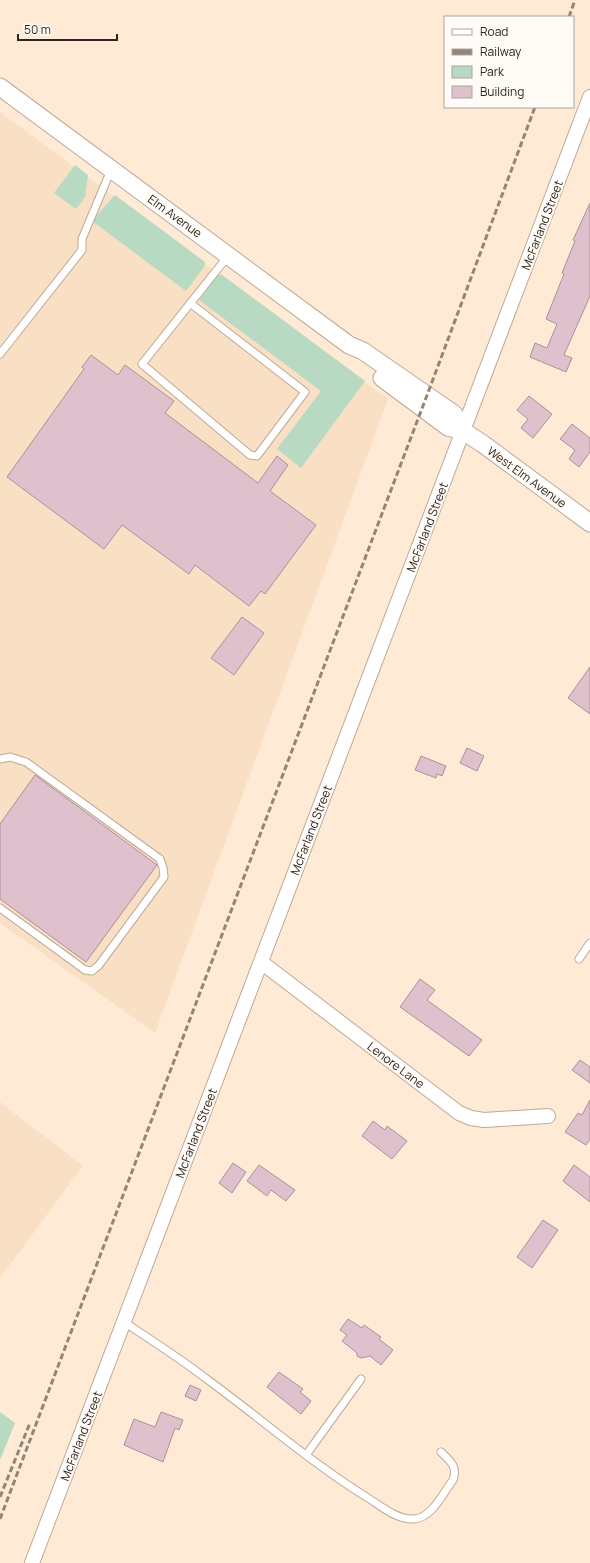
<svg xmlns="http://www.w3.org/2000/svg" width="590" height="1563" font-family="Manrope,sans-serif">
	<rect width="100%" height="100%" fill="#ffead5"/>
	<!-- built -->
	<path fill="#f9dfc4" d="M0,112L388,399L155,1033L0,923Z
		M0,1102L83,1166L0,1278Z"/>
	<!-- green -->
	<path fill="#b8d9c2" d="M75,165L88,175L85,197L76,209L54,193Z
		M115,195L205,262L204,267L186,291L92,221Z
		M221,274L365,381L301,468L277,449L321,391L199,300L217,276Z
		M0,1412L15,1423L0,1460Z"/>
	<!-- building -->
	<path fill="#dec1cc" stroke="#ac909a" d="M590,203V296L564,355L572,358L566,372L530,357L535,343L547,348L557,324L546,319L564,274L562,273L575,241L573,240Z
		M91,355L118,375L125,365L174,401L165,413L258,483L277,456L288,465L270,491L316,525L265,594L261,591L249,606L195,565L189,574L122,525L104,549L7,477L84,369L82,367Z
		M529,396L552,414L533,438L521,428L528,419L517,410Z
		M572,424L590,438V452L579,467L569,459L575,450L560,439Z
		M242,617L264,633L234,675L211,658Z
		M590,667V714L568,698Z
		M467,748L484,756L477,771L460,763Z
		M421,756L446,766L442,776L437,774L436,778L415,770Z
		M35,775L157,865L86,962L0,899V824Z
		M420,979L435,990L427,1000L482,1040L469,1056L400,1007Z
		M580,1060L590,1067V1083L572,1070Z
		M590,1100V1139L586,1145L565,1132L578,1113L582,1115Z
		M373,1121L385,1130L387,1126L407,1141L392,1159L362,1136Z
		M233,1163L246,1172L232,1193L219,1183Z
		M259,1165L295,1190L286,1201L271,1190L267,1196L247,1181Z
		M574,1165L590,1177V1202L563,1181Z
		M543,1220L558,1230L532,1268L517,1257Z
		M348,1319L362,1328L364,1325L381,1337L379,1339L393,1350L381,1365L370,1356L361,1358L357,1356V1353L342,1341L347,1335L340,1330Z
		M279,1372L303,1389L300,1392L311,1401L301,1414L267,1387Z
		M190,1385L201,1390L196,1401L185,1396Z
		M161,1412L183,1420L179,1430L175,1428L163,1462L124,1445L134,1419L155,1427Z"/>
	<g fill="none" stroke-linecap="round" stroke-linejoin="round">
		<defs>
			<path id="service" d="M190,303L305,392L257,456L250,455L142,364L228,256
				M0,354L82,250V239L111,170
				M0,759L10,757L26,762L160,859L163,868L164,877L99,965L92,971L85,970L0,908
				M579,959L590,943
				M124,1322C151,1340 178,1357 204,1377C259,1417 310,1462 368,1498C381,1506 397,1520 414,1519C432,1518 443,1493 453,1480C458,1466 450,1461 441,1452
				M306,1455L361,1379"/>
			<path id="minor" d="M261,962L459,1113L471,1118L484,1120L548,1116
				M32,1563L590,97"/>
			<path id="tertiary" d="M0,87L349,345L363,351L454,414L463,431
				M382,378L448,427L463,431L483,444L590,523"/>
		</defs>
		<!-- service casing -->
		<use href="#service" stroke="#bdaa96" stroke-width="9"/>
		<!-- minor casing -->
		<use href="#minor" stroke="#bdaa96" stroke-width="16"/>
		<!-- tertiary casing -->
		<use href="#tertiary" stroke="#bdaa96" stroke-width="19"/>
		<!-- service -->
		<use href="#service" stroke="#fff" stroke-width="7"/>
		<!-- minor -->
		<use href="#minor" stroke="#fff" stroke-width="14"/>
		<!-- tertiary -->
		<use href="#tertiary" stroke="#fff" stroke-width="17"/>
		<!-- rail -->
		<path stroke="#948677" stroke-width="3" stroke-dasharray="6 3" stroke-linecap="butt" d="M569,17L575,0
			M0,1497L30,1423
			M0,1519L429,390L535,107"/>
	</g>
	<g text-anchor="middle" dominant-baseline="central" stroke-width="4" stroke-linejoin="round" paint-order="stroke">
		<!-- street labels -->
		<g font-size="12" fill="#2d261e" stroke="#fffbf6">
			<text transform="translate(175 216) rotate(36)">Elm Avenue</text>
			<text transform="translate(542 225) rotate(-69)">McFarland Street</text>
			<text transform="translate(527 477) rotate(36)">West Elm Avenue</text>
			<text transform="translate(427 527) rotate(-69)">McFarland Street</text>
			<text transform="translate(311 830) rotate(-69)">McFarland Street</text>
			<text transform="translate(396 1065) rotate(37)">Lenore Lane</text>
			<text transform="translate(196 1133) rotate(-69)">McFarland Street</text>
			<text transform="translate(81 1436) rotate(-69)">McFarland Street</text>
		</g>
	</g>
	<!-- legend -->
	<rect x="444" y="16" width="130" height="92" fill="#fffbf6" stroke="#aba6a0"/>
	<rect x="452" y="29" width="20" height="6" fill="#ffffff" stroke="#aba6a0"/>
	<text x="480" y="36" font-size="12" fill="#2d261e">Road</text>
	<rect x="452" y="49" width="20" height="6" fill="#948677" stroke="#aba6a0"/>
	<text x="480" y="56" font-size="12" fill="#2d261e">Railway</text>
	<rect x="452" y="66" width="20" height="12" fill="#b8d9c2" stroke="#aba6a0"/>
	<text x="480" y="76" font-size="12" fill="#2d261e">Park</text>
	<rect x="452" y="86" width="20" height="12" fill="#dec1cc" stroke="#aba6a0"/>
	<text x="480" y="96" font-size="12" fill="#2d261e">Building</text>
	<!-- scale -->
	<path d="M18 34v6h99v-6" fill="none" stroke="#2d261e" stroke-width="2"/>
	<text x="24" y="34" font-size="12" fill="#2d261e" stroke="#fffbf6" stroke-width="3" paint-order="stroke">50 m</text>
</svg>
